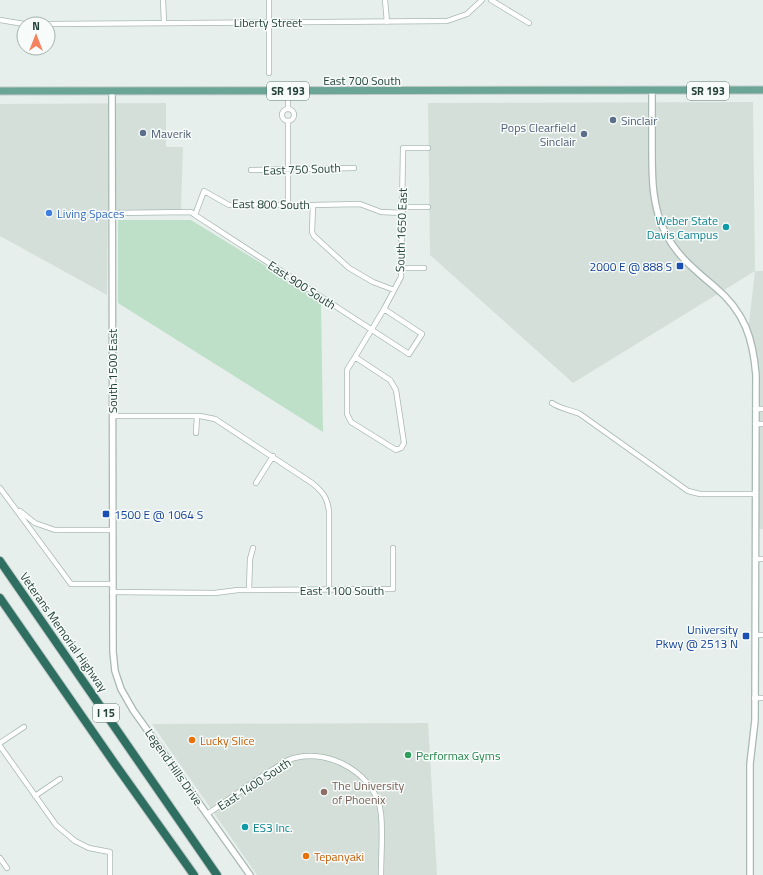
<svg xmlns="http://www.w3.org/2000/svg" width="763" height="875" font-family="'Titillium Web',sans-serif">
	<rect width="100%" height="100%" fill="#e6efeb"/>
	<!-- built -->
	<path fill="#d4dfda" d="M753,102L755,271H763V529H755L756,375L748,332L755,271L573,383L430,255L428,103Z
		M166,103V147H183L181,210H108L107,295L0,236V104Z
		M428,723L437,875H257L152,724Z"/>
	<!-- green -->
	<path fill="#bfe0c8" d="M118,220H191L321,300L323,432L118,303Z"/>
	<g fill="none" stroke-linecap="round" stroke-linejoin="round">
		<defs>
			<path id="minor" d="M163,0L164,23
				M385,0L387,22
				M491,0L529,23
				M0,20L24,24
				M48,24L447,21L467,14L482,0
				M269,73V0
				M288,91V109
				M282 115a6 6 0 1 1 12 0a6 6 0 1 1-12 0Z
				M288,121V205
				M251,170L354,168
				M313,205L312,232L314,236L349,268L373,282L394,290
				M403,207H428
				M112,213L191,212L195,215L204,191L229,205H313L360,204L381,212L403,213
				M195,215L409,354L422,334L384,309
				M401,268H424
				M355,357L384,309L401,277L403,148H428
				M355,357L390,380L396,390L404,443L401,448L396,450L351,422L347,414V370Z
				M552,403C561,409 571,410 580,414L688,491L700,494H755
				M755,409H763
				M112,416H200L215,419L312,483C323,492 327,497 329,511V590
				M755,424H763
				M196,433L197,416
				M256,483L273,456
				M0,488L71,584H113
				M20,511L35,523L55,530H113
				M755,559H763
				M249,590L250,559L253,548
				M112,592L215,593L238,590L393,589V548
				M755,635H763
				M754,698H763
				M0,743L24,727
				M0,746L56,825L75,841L89,848L110,852V875
				M35,796L60,779
				M207,814C229,800 250,783 272,770C279,766 286,760 294,758C330,748 377,775 381,814C383,834 381,855 381,875
				M0,858L7,868"/>
			<path id="tertiary" d="M112,91L113,652L115,671L121,689L133,710L250,875
				M652,91C652,108 652,125 652,142C652,174 651,206 666,234C677,256 697,272 715,287C745,312 753,339 756,375L755,720L750,764V875"/>
			<path id="primary" d="M0,91L763,90"/>
			<path id="motorway" d="M0,561L217,875
				M0,598L115,764L194,875"/>
		</defs>
		<!-- minor casing -->
		<use href="#minor" stroke="#a8b8b2" stroke-width="6"/>
		<!-- tertiary casing -->
		<use href="#tertiary" stroke="#a8b8b2" stroke-width="8"/>
		<!-- primary casing -->
		<use href="#primary" stroke="#c2cac8" stroke-width="9"/>
		<!-- motorway casing -->
		<use href="#motorway" stroke="#c2cac8" stroke-width="10"/>
		<!-- minor -->
		<use href="#minor" stroke="#fff" stroke-width="4.5"/>
		<!-- tertiary -->
		<use href="#tertiary" stroke="#fff" stroke-width="5.5"/>
		<!-- primary -->
		<use href="#primary" stroke="#6aa596" stroke-width="7"/>
		<!-- motorway -->
		<use href="#motorway" stroke="#2f6f62" stroke-width="8"/>
	</g>
	<!-- markers -->
	<g fill="#5c6f8a" stroke="#f7fbf9" stroke-width="1.5">
		<circle cx="613" cy="120" r="4"/>
		<circle cx="143" cy="133" r="4"/>
		<circle cx="584" cy="134" r="4"/>
	</g>
	<circle fill="#3f7fe0" stroke="#f7fbf9" stroke-width="1.5" cx="49" cy="213" r="4"/>
	<g fill="#0f9aa8" stroke="#f7fbf9" stroke-width="1.5">
		<circle cx="726" cy="227" r="4"/>
		<circle cx="245" cy="827" r="4"/>
	</g>
	<g fill="#1a4fb4" stroke="#f7fbf9" stroke-width="1.5">
		<rect x="676" y="262" width="8" height="8" rx="2"/>
		<rect x="102" y="510" width="8" height="8" rx="2"/>
		<rect x="742" y="632" width="8" height="8" rx="2"/>
	</g>
	<g fill="#e8710a" stroke="#f7fbf9" stroke-width="1.5">
		<circle cx="192" cy="740" r="4"/>
		<circle cx="306" cy="856" r="4"/>
	</g>
	<circle fill="#2e9e5b" stroke="#f7fbf9" stroke-width="1.5" cx="408" cy="755" r="4"/>
	<circle fill="#8d6e63" stroke="#f7fbf9" stroke-width="1.5" cx="324" cy="792" r="4"/>
	<g text-anchor="middle" dominant-baseline="central" stroke-width="3" stroke-linejoin="round" paint-order="stroke">
		<!-- shield labels -->
		<g fill="#f7fbf9" stroke="#637a73" stroke-width="1">
			<rect x="267" y="82" width="42" height="18" rx="3"/>
			<rect x="687" y="82" width="42" height="18" rx="3"/>
			<rect x="93" y="704" width="26" height="18" rx="3"/>
		</g>
		<g font-size="11" font-weight="bold" fill="#24423a">
			<text x="288" y="91">SR 193</text>
			<text x="708" y="91">SR 193</text>
			<text x="106" y="713">I 15</text>
		</g>
		<!-- street labels -->
		<g font-size="12" fill="#24423a" stroke="#f7fbf9">
			<text x="268" y="22">Liberty Street</text>
			<text x="362" y="80">East 700 South</text>
			<text transform="translate(302 169) rotate(-2)">East 750 South</text>
			<text transform="translate(271 204) rotate(1)">East 800 South</text>
			<text transform="translate(401 230) rotate(-88)">South 1650 East</text>
			<text transform="translate(302 285) rotate(33)">East 900 South</text>
			<text transform="translate(112 371) rotate(-90)">South 1500 East</text>
			<text x="342" y="590">East 1100 South</text>
			<text transform="translate(64 632) rotate(55)">Veterans Memorial Highway</text>
			<text transform="translate(174 767) rotate(55)">Legend Hills Drive</text>
			<text transform="translate(254 784) rotate(-33)">East 1400 South</text>
		</g>
		<!-- service labels -->
		<g font-size="12" fill="#4e5e75" stroke="#f7fbf9" text-anchor="start">
			<text x="621" y="120">Sinclair</text>
			<text x="576" y="127" text-anchor="end">Pops Clearfield<tspan x="576" dy="14">Sinclair</tspan></text>
			<text x="151" y="133">Maverik</text>
		</g>
		<!-- shop labels -->
		<g font-size="12" fill="#366cbe" stroke="#f7fbf9" text-anchor="start">
			<text x="57" y="213">Living Spaces</text>
		</g>
		<!-- culture labels -->
		<g font-size="12" fill="#0d838f" stroke="#f7fbf9" text-anchor="end">
			<text x="718" y="220">Weber State<tspan x="718" dy="14">Davis Campus</tspan></text>
			<text x="253" y="827" text-anchor="start">ES3 Inc.</text>
		</g>
		<!-- transit labels -->
		<g font-size="12" fill="#164399" stroke="#f7fbf9" text-anchor="end">
			<text x="672" y="266">2000 E @ 888 S</text>
			<text x="114" y="514" text-anchor="start">1500 E @ 1064 S</text>
			<text x="738" y="629">University<tspan x="738" dy="14">Pkwy @ 2513 N</tspan></text>
		</g>
		<!-- food labels -->
		<g font-size="12" fill="#c56008" stroke="#f7fbf9" text-anchor="start">
			<text x="200" y="740">Lucky Slice</text>
			<text x="314" y="856">Tepanyaki</text>
		</g>
		<!-- leisure labels -->
		<g font-size="12" fill="#27864d" stroke="#f7fbf9" text-anchor="start">
			<text x="416" y="755">Performax Gyms</text>
		</g>
		<!-- education labels -->
		<g font-size="12" fill="#785e54" stroke="#f7fbf9" text-anchor="start">
			<text x="332" y="785">The University<tspan x="332" dy="14">of Phoenix</tspan></text>
		</g>
	</g>
	<!-- north arrow -->
	<g transform="translate(36 36)"><circle r="19" fill="#f7fbf9" stroke="#a3b1ad"/>
	<path d="M0-3L7 15L0 10L-7 15Z" fill="#f4845f"/>
	<text y="-6" font-size="11" font-weight="bold" text-anchor="middle" fill="#24423a">N</text>
	</g>
</svg>
